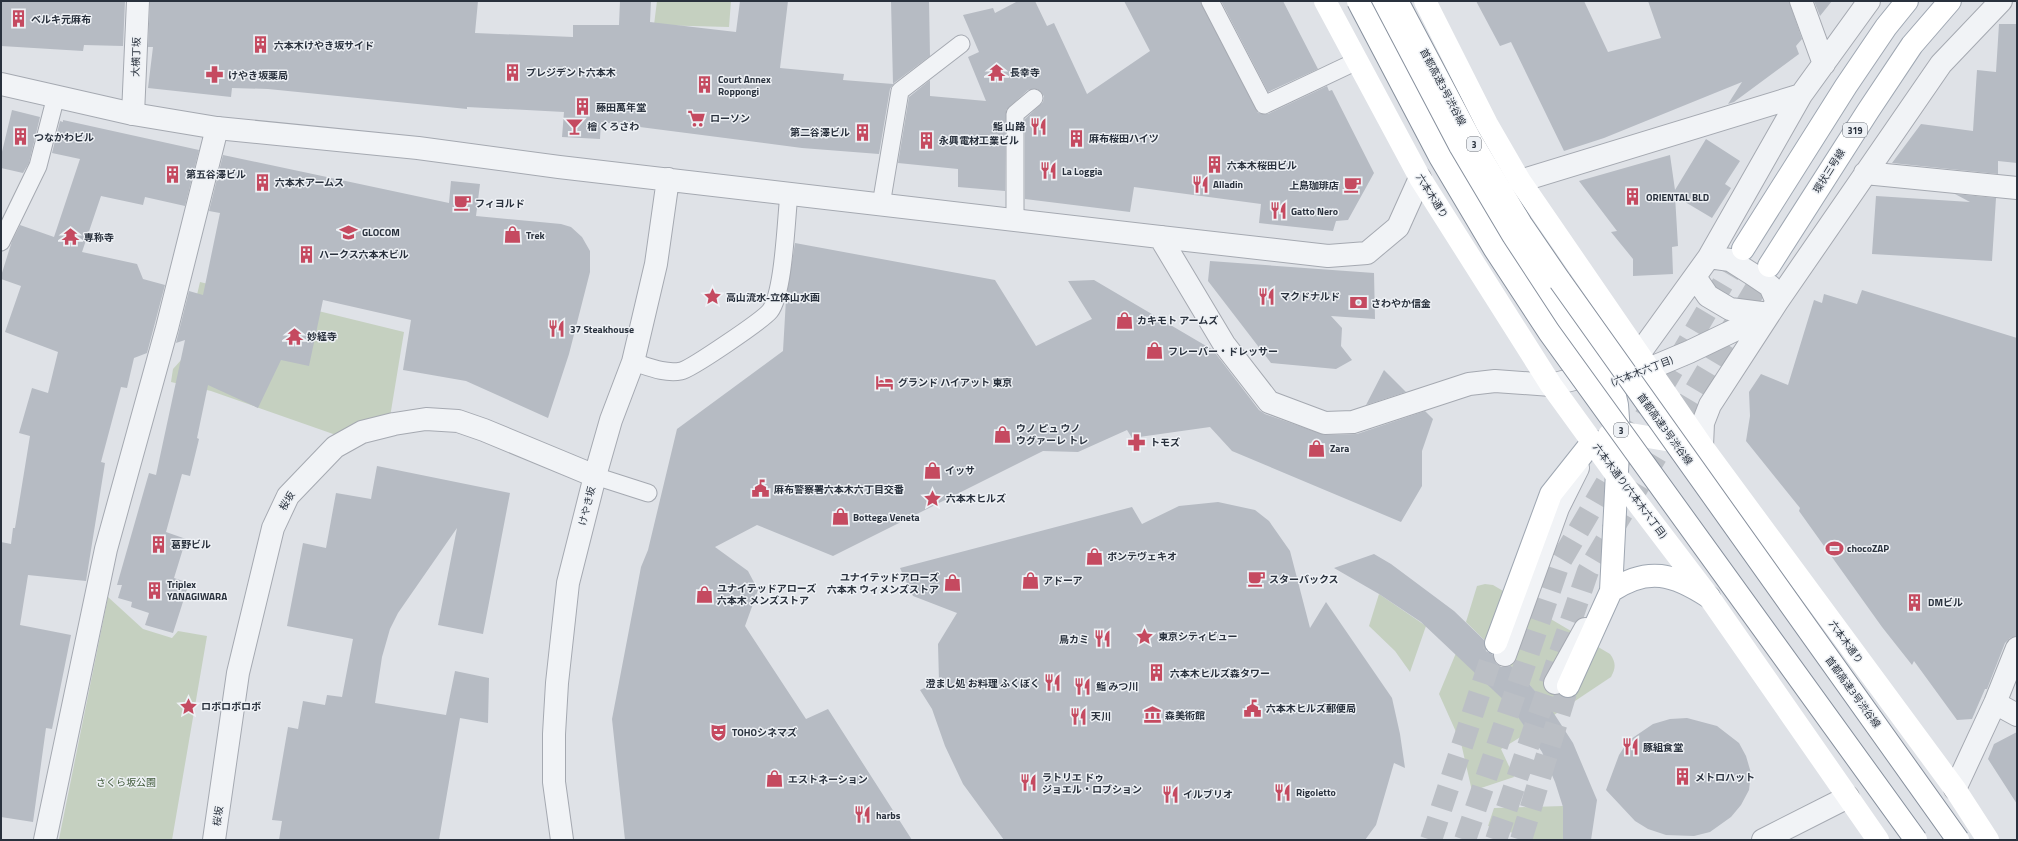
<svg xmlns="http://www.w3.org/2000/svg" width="2018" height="841" font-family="'Titillium Web','Noto Sans JP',sans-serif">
	<rect width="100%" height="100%" fill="#dfe2e7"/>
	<!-- green -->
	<path fill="#c5d0c0" d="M657,1H731L729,27L654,25Z
		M200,282L404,332L390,417L336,435L211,391L171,382L173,369L182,359Z
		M1485,584L1493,585L1610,654C1616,662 1616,668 1611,677L1554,715L1529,684L1466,622L1477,586Z
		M1379,594L1426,626L1410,672L1395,651L1369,626Z
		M108,597L143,629L172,638L178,631L207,636L172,840L59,839Z
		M1456,653L1511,707L1529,732L1501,749L1514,777L1472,791L1461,743L1439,694Z
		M1563,806V840H1523L1524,836L1488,826L1494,808Z"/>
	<!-- building -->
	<path fill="#b6bbc3" d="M1,1H125L123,46L84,45L83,51L1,46Z
		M150,1H478L475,33L573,37V25H619L620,1H651L650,22L736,32L740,1H788L780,68L844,74L843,80L893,84L891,1H929L930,56L894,83L890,89L879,154L802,148L601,122L600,139L562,137L564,112L467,107V109L268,89L232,88L231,97L148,88L153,47H148Z
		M1018,1H1035L1047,26L1054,23L1087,94L1150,51L1124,1H1200L1258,113L1268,114L1327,86L1329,91L1332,90L1374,173L1348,220L1336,221L1333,231L1259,223L1261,204L1134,187L1130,212L1025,199V119L1043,102L1044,96L1037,89L1028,90L1006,110L1005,191L958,187V169L898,163L909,97L930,80V96L986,101L968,57L979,52L963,15L993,8L995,13Z
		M1221,1H1283L1318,69L1268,92Z
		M1476,1H1584L1608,52L1661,38L1648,1H1789L1802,39L1796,46L1799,54L1734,102L1728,104L1742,82L1604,138L1564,151L1511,42L1500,46Z
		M1814,1H1832L1820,16Z
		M1999,24H2017V163L1998,161V174L1892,163L1921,124L1973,131L1977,70L1996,72Z
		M12,110L40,117L29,163L23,173L1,168V156Z
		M63,120L199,150L185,206L145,197L143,205L101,196L82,252L137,264L143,279L165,285L147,353L134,358L127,388L121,387L101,462L105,463L86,581L28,575L20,625L71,635L52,729L46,728L33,822L1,817V542L11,544L13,528H15L30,436L19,433L32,388L48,393L58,352L5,332L21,286L1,279V276L12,241L20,225L54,237L80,159L52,153L60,121L63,122Z
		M1706,139L1740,161L1725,184L1731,188L1712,218L1675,196L1678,246L1672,247L1673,274L1633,276V259L1611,232L1617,231L1579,181L1670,155L1675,190Z
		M223,155L449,203L451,181L480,184L476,216L561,224L571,227L582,237L590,251V272L569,354L548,418L466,381L403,370L411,320L323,300L309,366L281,360L258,408L208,385L197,438L199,439L190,476L182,474L166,532L186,539L174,578L189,583L173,633L145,625L149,613L131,607L132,602L118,598L122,585H117L149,473L156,475L185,340L176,343L189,291L203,295L220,213L209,211Z
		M1955,194L1996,198L1992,261L1872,254L1876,196L1970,202Z
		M795,243L995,280L1036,346L1092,319L1068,281L1094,280L1213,350L1259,410L1265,414L1325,435L1357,434L1425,411L1433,419L1422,451V486L1401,522L1232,451L1210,427L1132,438L1127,430L1078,452L1043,451L833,556L757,525L715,547L748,571L758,590L745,626L806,719L828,709L912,840H625L612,719L641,567L648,550L677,429L783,351L786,299Z
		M1210,261L1374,273L1375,319L1331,316L1342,328L1341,346L1352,360L1336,369L1271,363L1208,281Z
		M1862,290L2017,338V636L2010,638L2005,643L1987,689H1985L1972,719L1957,720L1914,661L1912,665L1882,627L1799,511L1800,508L1746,441L1750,416L1749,392L1761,374L1788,385L1814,300L1822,303L1824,294L1857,304Z
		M1384,370L1406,392L1366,405Z
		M377,466L510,493L483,634L438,625L457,528L398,613L390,629L382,657L375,703L446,715L455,671L489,678L488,723L460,718L439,840H279L282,821L272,820L288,727L298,729L303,701L325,705L327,695L342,697L353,639L287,626L303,543L326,548L336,493L371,499Z
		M1218,502L1255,510L1269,521L1290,551L1310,628L1326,602L1392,698L1400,734L1405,768L1394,763L1376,825L1365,840H1004L963,784L945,746L932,709L920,690L939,681L938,644L957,613L913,596L900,568L1132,507L1142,524L1179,506Z
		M1374,554L1391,564L1454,611L1484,640L1486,651L1493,655L1496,663L1501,667L1511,666L1529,684L1553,712L1573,743L1597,800L1591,840H1563V807L1555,782L1542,752L1511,707L1421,622L1379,594L1334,568Z
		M1687,718L1717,726L1739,743L1746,756L1751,773L1749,790L1741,805L1731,817L1710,832L1694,836L1666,835L1648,829L1635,821L1606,790L1619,755L1628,741L1653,724L1670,719Z
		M2017,732V804L1988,759L1994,744Z"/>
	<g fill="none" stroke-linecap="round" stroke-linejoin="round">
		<!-- primary-tunnel -->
		<path stroke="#bbbfc5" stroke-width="22" stroke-dasharray="22 11" stroke-linecap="butt" d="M1431,840L1496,643
			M1465,840L1559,564L1743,249
			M1496,840L1588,571L1769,266
			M1521,840L1568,686"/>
		<defs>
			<path id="service" d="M1210,1L1264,105L1357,61
				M881,205L900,91L961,44
				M1015,221V114L1034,98
				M1,242L38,166L56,96
				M633,362C649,367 665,374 681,371C691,369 763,320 770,311C784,293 786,219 789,194
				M595,476L648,493"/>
			<path id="minor" d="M1801,1L1824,64
				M133,114L138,1
				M1865,173L2017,188
				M1520,181L1801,95
				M1160,237L1328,256L1367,253L1398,227L1420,178
				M1709,257L1730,260L1752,274L1770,286L1777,302
				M1695,277L1708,296L1730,309L1769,314
				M1632,376L1689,352L1768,314
				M1551,385L1605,371L1639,354L1709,257L1801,95L1869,1
				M1702,446L1703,423L1710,405L1777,302L1941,64L2001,1
				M1505,655L1558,508L1578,468
				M1555,683L1585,629
				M1995,703L2017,715
				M1955,789L1995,703L2017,648
				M45,840L106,549L167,328L217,128
				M1763,840L1848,797"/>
			<path id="tertiary" d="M1,84L133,114L217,128L418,148L559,167L1160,237L1224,344L1269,402L1325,423L1353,422L1469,384L1495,381L1551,385
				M214,840L238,673L273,528L288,496L335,447L362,432L394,424L426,419L458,421L484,430L595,476
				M562,840L554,782V734L557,683L568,583L595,476L611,420L633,362L656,264L668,179"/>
			<path id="primary" d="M1743,249L1846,86L1886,27L1907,1
				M1769,266L1868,111L1912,45L1950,1
				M1611,591C1648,566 1674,574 1709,597
				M1496,643L1551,494L1593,441
				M1568,686L1611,591L1619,432L1617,405L1612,383"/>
			<path id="motorway" d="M1397,1L1470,139L1521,224L1560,281"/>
		</defs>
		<!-- service casing -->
		<use href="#service" stroke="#a5a9b1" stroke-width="19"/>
		<!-- minor casing -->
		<use href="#minor" stroke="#a5a9b1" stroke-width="24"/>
		<!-- tertiary casing -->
		<use href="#tertiary" stroke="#a5a9b1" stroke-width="24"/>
		<!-- primary casing -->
		<use href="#primary" stroke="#9fa7b2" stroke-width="24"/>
		<!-- motorway casing -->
		<use href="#motorway" stroke="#87909d" stroke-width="24"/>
		<!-- service -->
		<use href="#service" stroke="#f1f3f6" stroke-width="17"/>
		<!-- minor -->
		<use href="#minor" stroke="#f1f3f6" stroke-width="22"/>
		<!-- tertiary -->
		<use href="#tertiary" stroke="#f1f3f6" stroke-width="22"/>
		<!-- secondary -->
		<path stroke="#fff" stroke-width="22" d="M1325,1L1420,178L1551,385L1617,476L1709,597L1878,840
			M1378,1L1458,154L1508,236L1605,371L1612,383
			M1425,1L1487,124L1520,181L1702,446L1955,789L1988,840
			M1609,435L1619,432L1689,444"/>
		<!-- primary -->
		<use href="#primary" stroke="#fff" stroke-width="22"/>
		<!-- motorway -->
		<use href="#motorway" stroke="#fff" stroke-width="22"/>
		<defs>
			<path id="motorway-bridge" d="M1358,1L1440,157L1494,248L1549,332L1916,840
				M1560,281L1958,840"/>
		</defs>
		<!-- motorway-bridge casing -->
		<use href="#motorway-bridge" stroke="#87909d" stroke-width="24" stroke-linecap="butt"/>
		<!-- motorway-bridge -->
		<use href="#motorway-bridge" stroke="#fff" stroke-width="22"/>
	</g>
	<!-- icons -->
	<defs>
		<symbol id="building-bare" viewBox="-9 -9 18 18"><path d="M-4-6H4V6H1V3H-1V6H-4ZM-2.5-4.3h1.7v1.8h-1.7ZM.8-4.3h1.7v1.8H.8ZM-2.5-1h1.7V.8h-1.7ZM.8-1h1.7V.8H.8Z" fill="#c54a60" stroke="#eef1f5" stroke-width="2.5" paint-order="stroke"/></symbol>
		<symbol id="temple-bare" viewBox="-9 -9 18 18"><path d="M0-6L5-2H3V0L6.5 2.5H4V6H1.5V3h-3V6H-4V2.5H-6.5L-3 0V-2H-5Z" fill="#c54a60" stroke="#eef1f5" stroke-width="2.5" paint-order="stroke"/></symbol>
		<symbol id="pharmacy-bare" viewBox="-9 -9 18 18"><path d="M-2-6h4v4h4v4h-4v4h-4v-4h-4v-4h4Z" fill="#c54a60" stroke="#eef1f5" stroke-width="2.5" paint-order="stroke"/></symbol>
		<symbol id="supermarket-bare" viewBox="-9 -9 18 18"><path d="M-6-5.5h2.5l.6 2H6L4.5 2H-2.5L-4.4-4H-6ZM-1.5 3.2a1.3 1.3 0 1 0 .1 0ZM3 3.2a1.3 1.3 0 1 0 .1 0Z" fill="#c54a60" stroke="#eef1f5" stroke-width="2.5" paint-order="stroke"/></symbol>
		<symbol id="bar-bare" viewBox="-9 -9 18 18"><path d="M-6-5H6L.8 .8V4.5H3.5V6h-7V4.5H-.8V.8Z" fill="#c54a60" stroke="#eef1f5" stroke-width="2.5" paint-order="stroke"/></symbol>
		<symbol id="restaurant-bare" viewBox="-9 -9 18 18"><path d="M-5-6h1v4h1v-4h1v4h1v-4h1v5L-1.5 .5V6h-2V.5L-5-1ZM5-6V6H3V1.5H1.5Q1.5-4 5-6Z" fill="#c54a60" stroke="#eef1f5" stroke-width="2.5" paint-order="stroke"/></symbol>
		<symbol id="cafe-bare" viewBox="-9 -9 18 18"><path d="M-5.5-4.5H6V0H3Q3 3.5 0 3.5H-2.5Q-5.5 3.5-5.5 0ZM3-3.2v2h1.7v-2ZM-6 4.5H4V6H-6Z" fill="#c54a60" stroke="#eef1f5" stroke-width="2.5" paint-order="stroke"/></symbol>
		<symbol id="university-bare" viewBox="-9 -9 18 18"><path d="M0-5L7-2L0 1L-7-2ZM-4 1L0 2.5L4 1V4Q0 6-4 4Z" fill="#c54a60" stroke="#eef1f5" stroke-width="2.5" paint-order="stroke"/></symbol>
		<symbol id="shop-bare" viewBox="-9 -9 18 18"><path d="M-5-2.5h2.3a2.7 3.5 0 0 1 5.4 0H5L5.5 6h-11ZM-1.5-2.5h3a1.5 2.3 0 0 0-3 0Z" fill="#c54a60" stroke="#eef1f5" stroke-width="2.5" paint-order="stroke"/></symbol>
		<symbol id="sight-bare" viewBox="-9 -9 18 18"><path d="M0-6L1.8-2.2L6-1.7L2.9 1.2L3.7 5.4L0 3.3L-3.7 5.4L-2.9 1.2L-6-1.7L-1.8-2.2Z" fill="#c54a60" stroke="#eef1f5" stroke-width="2.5" paint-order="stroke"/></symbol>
		<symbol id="bank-bare" viewBox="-9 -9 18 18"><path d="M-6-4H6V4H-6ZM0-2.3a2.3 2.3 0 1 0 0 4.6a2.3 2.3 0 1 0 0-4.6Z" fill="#c54a60" stroke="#eef1f5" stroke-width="2.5" paint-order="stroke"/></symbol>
		<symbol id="hotel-bare" viewBox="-9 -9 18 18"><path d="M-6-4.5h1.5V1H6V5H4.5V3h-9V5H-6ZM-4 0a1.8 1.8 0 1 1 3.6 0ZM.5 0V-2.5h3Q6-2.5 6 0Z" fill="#c54a60" stroke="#eef1f5" stroke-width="2.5" paint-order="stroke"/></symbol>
		<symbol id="civic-bare" viewBox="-9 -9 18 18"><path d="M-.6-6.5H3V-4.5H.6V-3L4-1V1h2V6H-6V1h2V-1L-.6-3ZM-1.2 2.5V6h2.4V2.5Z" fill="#c54a60" stroke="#eef1f5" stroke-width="2.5" paint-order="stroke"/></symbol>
		<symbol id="stadium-bare" viewBox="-9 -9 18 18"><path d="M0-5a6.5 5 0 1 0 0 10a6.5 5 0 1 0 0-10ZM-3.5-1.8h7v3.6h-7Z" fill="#c54a60" stroke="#eef1f5" stroke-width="2.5" paint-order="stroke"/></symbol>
		<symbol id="museum-bare" viewBox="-9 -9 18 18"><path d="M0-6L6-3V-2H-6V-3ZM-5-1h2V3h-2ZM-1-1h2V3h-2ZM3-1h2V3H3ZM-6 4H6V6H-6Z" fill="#c54a60" stroke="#eef1f5" stroke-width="2.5" paint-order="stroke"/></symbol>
		<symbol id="theatre-bare" viewBox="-9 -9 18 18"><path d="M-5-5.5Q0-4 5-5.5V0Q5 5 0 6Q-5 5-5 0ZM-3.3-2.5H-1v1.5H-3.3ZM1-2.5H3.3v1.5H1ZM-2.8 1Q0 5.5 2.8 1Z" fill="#c54a60" stroke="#eef1f5" stroke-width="2.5" paint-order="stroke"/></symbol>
	</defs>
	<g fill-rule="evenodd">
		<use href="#building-bare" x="6" y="6" width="25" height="25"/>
		<use href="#building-bare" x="248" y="32" width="25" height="25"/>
		<use href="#building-bare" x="500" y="60" width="25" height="25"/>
		<use href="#temple-bare" x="984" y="60" width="25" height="25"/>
		<use href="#pharmacy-bare" x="202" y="62" width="25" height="25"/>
		<use href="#building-bare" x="692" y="72" width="25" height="25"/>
		<use href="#building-bare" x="570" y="94" width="25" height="25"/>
		<use href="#supermarket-bare" x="684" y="106" width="25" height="25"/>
		<use href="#bar-bare" x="562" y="114" width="25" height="25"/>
		<use href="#restaurant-bare" x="1026" y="114" width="25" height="25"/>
		<use href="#building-bare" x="850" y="120" width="25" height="25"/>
		<use href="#building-bare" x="8" y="124" width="25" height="25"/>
		<use href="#building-bare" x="1064" y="126" width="25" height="25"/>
		<use href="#building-bare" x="914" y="128" width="25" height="25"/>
		<use href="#building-bare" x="1202" y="152" width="25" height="25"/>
		<use href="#restaurant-bare" x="1036" y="158" width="25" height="25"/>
		<use href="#building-bare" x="160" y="162" width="25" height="25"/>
		<use href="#building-bare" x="250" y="170" width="25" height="25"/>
		<use href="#restaurant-bare" x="1188" y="172" width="25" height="25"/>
		<use href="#cafe-bare" x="1340" y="172" width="25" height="25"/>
		<use href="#building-bare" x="1620" y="184" width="25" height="25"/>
		<use href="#cafe-bare" x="450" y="190" width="25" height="25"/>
		<use href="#restaurant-bare" x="1266" y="198" width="25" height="25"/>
		<use href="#university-bare" x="336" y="220" width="25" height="25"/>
		<use href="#shop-bare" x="500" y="222" width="25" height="25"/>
		<use href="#temple-bare" x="58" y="224" width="25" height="25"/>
		<use href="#building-bare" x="294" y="242" width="25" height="25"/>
		<use href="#restaurant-bare" x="1254" y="284" width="25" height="25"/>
		<use href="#sight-bare" x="700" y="284" width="25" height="25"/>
		<use href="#bank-bare" x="1346" y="290" width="25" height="25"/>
		<use href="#shop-bare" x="1112" y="308" width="25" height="25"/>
		<use href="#restaurant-bare" x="544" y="316" width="25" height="25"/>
		<use href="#temple-bare" x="282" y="324" width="25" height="25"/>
		<use href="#shop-bare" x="1142" y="338" width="25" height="25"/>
		<use href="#hotel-bare" x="872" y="370" width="25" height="25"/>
		<use href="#shop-bare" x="990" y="422" width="25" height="25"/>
		<use href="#pharmacy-bare" x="1124" y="430" width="25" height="25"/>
		<use href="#shop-bare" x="1304" y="436" width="25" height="25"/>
		<use href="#shop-bare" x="920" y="458" width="25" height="25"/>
		<use href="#civic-bare" x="748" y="476" width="25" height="25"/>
		<use href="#sight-bare" x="920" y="486" width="25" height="25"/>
		<use href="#shop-bare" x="828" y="504" width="25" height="25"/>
		<use href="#building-bare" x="146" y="532" width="25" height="25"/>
		<use href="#stadium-bare" x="1822" y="536" width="25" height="25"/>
		<use href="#shop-bare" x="1082" y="544" width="25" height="25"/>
		<use href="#cafe-bare" x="1244" y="566" width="25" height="25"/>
		<use href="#shop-bare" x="1018" y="568" width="25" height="25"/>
		<use href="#shop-bare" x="940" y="570" width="25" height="25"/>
		<use href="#building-bare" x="142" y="578" width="25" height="25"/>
		<use href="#shop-bare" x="692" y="582" width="25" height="25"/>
		<use href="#building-bare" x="1902" y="590" width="25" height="25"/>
		<use href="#sight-bare" x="1132" y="624" width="25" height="25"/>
		<use href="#restaurant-bare" x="1090" y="626" width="25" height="25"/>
		<use href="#building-bare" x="1144" y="660" width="25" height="25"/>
		<use href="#restaurant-bare" x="1040" y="670" width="25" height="25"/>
		<use href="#restaurant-bare" x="1070" y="674" width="25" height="25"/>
		<use href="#sight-bare" x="176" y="694" width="25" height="25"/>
		<use href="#civic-bare" x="1240" y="696" width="25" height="25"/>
		<use href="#museum-bare" x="1140" y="702" width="25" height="25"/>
		<use href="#restaurant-bare" x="1066" y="704" width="25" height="25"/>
		<use href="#theatre-bare" x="706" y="720" width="25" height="25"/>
		<use href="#restaurant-bare" x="1618" y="734" width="25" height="25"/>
		<use href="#building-bare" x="1670" y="764" width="25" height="25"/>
		<use href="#shop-bare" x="762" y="766" width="25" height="25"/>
		<use href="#restaurant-bare" x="1016" y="770" width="25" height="25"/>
		<use href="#restaurant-bare" x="1270" y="780" width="25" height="25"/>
		<use href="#restaurant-bare" x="1158" y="782" width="25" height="25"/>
		<use href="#restaurant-bare" x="850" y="802" width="25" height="25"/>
	</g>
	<g text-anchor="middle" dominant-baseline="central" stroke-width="3" stroke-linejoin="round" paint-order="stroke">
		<!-- shield labels -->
		<g fill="#eef1f5" stroke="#646b74" stroke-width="1">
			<rect x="1843" y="123" width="24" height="14" rx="3"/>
			<rect x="1467" y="137" width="14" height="14" rx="3"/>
			<rect x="1614" y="423" width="14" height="14" rx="3"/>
		</g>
		<g font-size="9" font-weight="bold" fill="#29313d">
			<text x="1855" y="130">319</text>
			<text x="1474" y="144">3</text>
			<text x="1621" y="430">3</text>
		</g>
		<!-- poi labels -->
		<g font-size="10" font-weight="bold" fill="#29313d" stroke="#eef1f5" text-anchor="start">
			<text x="31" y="19">ベルキ元麻布</text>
			<text x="274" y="45">六本木けやき坂サイド</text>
			<text x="526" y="72">プレジデント六本木</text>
			<text x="1010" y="72">長幸寺</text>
			<text x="228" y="75">けやき坂薬局</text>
			<text x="718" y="79">Court Annex<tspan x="718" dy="12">Roppongi</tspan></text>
			<text x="596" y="107">藤田萬年堂</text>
			<text x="710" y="118">ローソン</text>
			<text x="587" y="126">檜 くろさわ</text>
			<text x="1025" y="126" text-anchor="end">鮨 山路</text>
			<text x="850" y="132" text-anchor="end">第二谷澤ビル</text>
			<text x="34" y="137">つなかわビル</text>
			<text x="1089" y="138">麻布桜田ハイツ</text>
			<text x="939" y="140">永興電材工業ビル</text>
			<text x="1227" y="165">六本木桜田ビル</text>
			<text x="1062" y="171">La Loggia</text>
			<text x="186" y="174">第五谷澤ビル</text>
			<text x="275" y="182">六本木アームス</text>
			<text x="1213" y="184">Alladin</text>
			<text x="1339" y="185" text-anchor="end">上島珈琲店</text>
			<text x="1646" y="197">ORIENTAL BLD</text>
			<text x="475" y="203">フィヨルド</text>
			<text x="1291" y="211">Gatto Nero</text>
			<text x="362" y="232">GLOCOM</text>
			<text x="526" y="235">Trek</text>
			<text x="84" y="237">専称寺</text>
			<text x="319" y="254">ハークス六本木ビル</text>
			<text x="1280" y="296">マクドナルド</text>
			<text x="726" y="297">高山流水-立体山水画</text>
			<text x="1371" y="303">さわやか信金</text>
			<text x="1137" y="320">カキモト アームズ</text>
			<text x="570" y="329">37 Steakhouse</text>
			<text x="307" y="336">妙経寺</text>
			<text x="1168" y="351">フレーバー・ドレッサー</text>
			<text x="898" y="382">グランド ハイアット 東京</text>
			<text x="1016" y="428">ウノ ピュ ウノ<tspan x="1016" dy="12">ウグァーレ トレ</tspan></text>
			<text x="1150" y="442">トモズ</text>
			<text x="1330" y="448">Zara</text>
			<text x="945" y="470">イッサ</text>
			<text x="774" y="489">麻布警察署六本木六丁目交番</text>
			<text x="946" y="498">六本木ヒルズ</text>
			<text x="853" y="517">Bottega Veneta</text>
			<text x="171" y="544">葛野ビル</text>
			<text x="1847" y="548">chocoZAP</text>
			<text x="1107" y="556">ポンテヴェキオ</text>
			<text x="939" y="577" text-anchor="end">ユナイテッドアローズ<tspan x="939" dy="12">六本木 ウィメンズストア</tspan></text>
			<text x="1269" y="579">スターバックス</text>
			<text x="1043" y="580">アドーア</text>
			<text x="167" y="584">Triplex<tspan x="167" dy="12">YANAGIWARA</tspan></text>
			<text x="717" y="588">ユナイテッドアローズ<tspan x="717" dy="12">六本木 メンズストア</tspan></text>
			<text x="1928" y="602">DMビル</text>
			<text x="1158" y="636">東京シティビュー</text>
			<text x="1089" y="639" text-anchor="end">鳥カミ</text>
			<text x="1170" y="673">六本木ヒルズ森タワー</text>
			<text x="1040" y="683" text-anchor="end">澄まし処 お料理 ふくぼく</text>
			<text x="1096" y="686">鮨 みつ川</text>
			<text x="201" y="706">ロボロボロボ</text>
			<text x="1266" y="708">六本木ヒルズ郵便局</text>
			<text x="1165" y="715">森美術館</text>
			<text x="1091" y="716">天川</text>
			<text x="732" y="732">TOHOシネマズ</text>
			<text x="1643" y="747">豚組食堂</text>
			<text x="1042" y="777">ラトリエ ドゥ<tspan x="1042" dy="12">ジョエル・ロブション</tspan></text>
			<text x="1695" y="777">メトロハット</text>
			<text x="788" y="779">エストネーション</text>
			<text x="1296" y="792">Rigoletto</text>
			<text x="1183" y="794">イルブリオ</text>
			<text x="876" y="815">harbs</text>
		</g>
		<!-- street labels -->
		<g font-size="10" fill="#29313d" stroke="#eef1f5">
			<text transform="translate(136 57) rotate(-88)">大横丁坂</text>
			<text transform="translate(1443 87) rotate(62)">首都高速3号渋谷線</text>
			<text transform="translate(1829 171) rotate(-58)">環状三号線</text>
			<text transform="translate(1432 196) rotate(58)">六本木通り</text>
			<text transform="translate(1642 371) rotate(-21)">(六本木六丁目)</text>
			<text transform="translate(1665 429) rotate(54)">首都高速3号渋谷線</text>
			<text transform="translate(1630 491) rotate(53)">六本木通り(六本木六丁目)</text>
			<text transform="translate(287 501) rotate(-59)">桜坂</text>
			<text transform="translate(587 506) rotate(-76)">けやき坂</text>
			<text transform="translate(1846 642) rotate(54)">六本木通り</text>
			<text transform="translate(1853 692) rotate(54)">首都高速3号渋谷線</text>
			<text transform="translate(218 816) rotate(-82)">桜坂</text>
		</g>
		<!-- park labels -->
		<g font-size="10" fill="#3e5837" stroke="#eef1f5">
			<text x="126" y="782">さくら坂公園</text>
		</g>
	</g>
	<!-- border -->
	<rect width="2018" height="841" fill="none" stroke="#29313d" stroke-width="4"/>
</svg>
